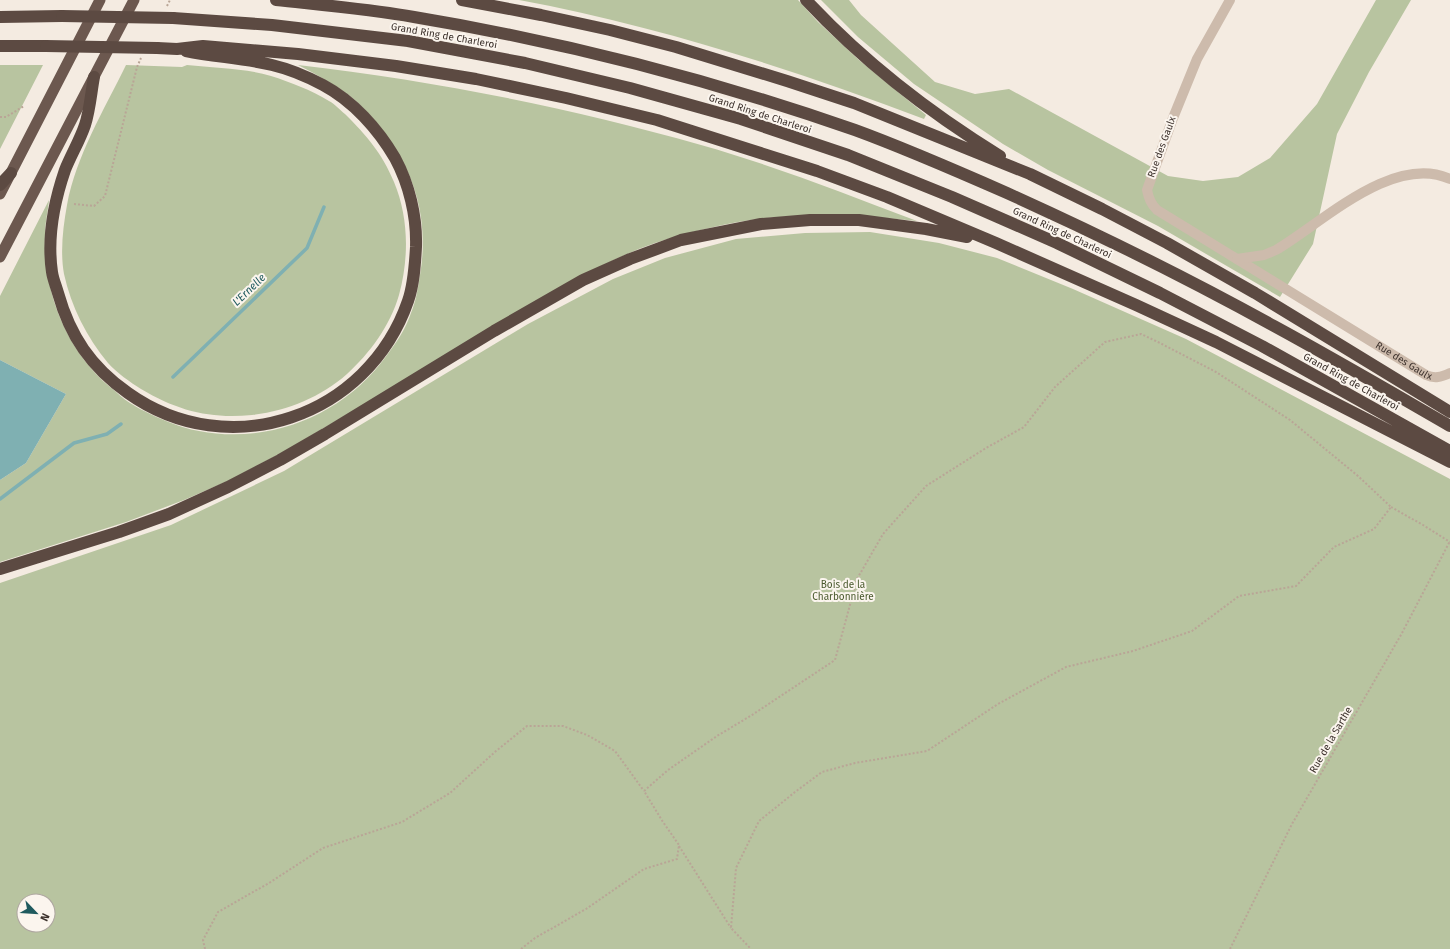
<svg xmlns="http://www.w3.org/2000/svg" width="1450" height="949" font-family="'Fira Sans',sans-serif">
	<rect width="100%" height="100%" fill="#f4ebe1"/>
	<!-- green -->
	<path fill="#b8c4a0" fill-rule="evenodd" d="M519,0H798L818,22L859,60L926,115L924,119C792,69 658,26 519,0Z
		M821,0H849L861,15L935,82L975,94L1009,89L1168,176L1203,181L1238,177L1270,158L1317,104L1376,0H1411L1369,72L1337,134L1313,244L1280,297L1158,226L1048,170L1003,144L914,84L858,37Z
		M0,65H43L0,149Z
		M126,65L182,67L187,65C214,68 244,68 271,76C290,82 311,90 329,101C335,104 340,110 345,114C367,136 382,153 394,182C409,218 409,258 399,295C390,326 370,353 347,374C321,397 287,411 252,415C210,419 178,411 141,389C130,382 117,373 108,363C87,338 71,306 64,274C60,252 63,227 67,205C76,156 104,110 126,65Z
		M298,65C434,81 569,107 701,145C775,166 846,194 917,221C872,216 826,214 780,217C741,219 693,231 655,243C631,251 608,263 585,274L285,451L230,480L184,500L126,522L0,562V480L26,463L66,394L0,360V296L49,200C48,211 45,223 45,235C43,291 66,350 110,387C117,392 123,399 130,403C147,414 180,428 199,431C271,445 345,414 387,355C397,342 406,328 411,313C416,301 418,288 420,275C427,234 421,193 400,157C388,135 370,112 350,96C334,84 316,74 298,65Z
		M870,232L939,243L997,258L1073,289L1186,339L1450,479V949H0V583L171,525L284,471L528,324L613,279L665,258L736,239L805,233ZM24,901H48V925H24Z"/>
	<!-- water -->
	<path fill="#7fb0b2" d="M0,360L66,394L26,463L0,480Z"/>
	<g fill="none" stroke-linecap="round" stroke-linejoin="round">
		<!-- stream -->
		<path stroke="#7fb0b2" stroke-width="3.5" d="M173,377L307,248L324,207
			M0,499L74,443L107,434L121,424"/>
		<!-- path -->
		<path stroke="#b9a596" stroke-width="2" stroke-dasharray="2 2" stroke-linecap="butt" d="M167,6L170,0
			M0,117H6L24,106
			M74,204L94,206L105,196L137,67L141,58
			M1391,507L1423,525L1450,542
			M679,846L731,928
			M205,949L203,940L218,912L269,883L323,848L402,822L450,793L496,751L527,726H563L587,735L615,751L644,791
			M521,949L535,938L586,909L644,869L677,859L679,845L663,822L644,791L668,770L717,736L752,715L835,660L857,579L883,534L926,486L986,448L1024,427L1055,387L1105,342L1141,334L1158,342L1216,372L1290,420L1358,476L1391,507L1374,529L1334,547L1296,586L1239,596L1192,631L1133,651L1066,667L998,704L927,751L855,763L822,772L795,792L759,821L736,868L731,928L751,949
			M1230,949L1292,824L1402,633L1450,541"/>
		<!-- minor -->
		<g stroke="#cdbbac" stroke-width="10">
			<path id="s1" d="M1230,0L1197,59L1173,118L1147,190C1149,199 1151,204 1157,210L1426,375C1435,379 1441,377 1450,373"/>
			<path d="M1237,259L1264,255L1276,250C1322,223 1393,153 1450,179"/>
		</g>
		<!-- trunk -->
		<path stroke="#6c584f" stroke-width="11" d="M0,194L100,0
			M0,257L134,0"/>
		<!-- motorway -->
		<path stroke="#5c4a42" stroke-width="12" d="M276,0C322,5 369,9 414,17C564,42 712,80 855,130C907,149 957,171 1007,193C1098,234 1187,278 1274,326C1333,358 1391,392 1450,426
			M462,0L541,15L610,30L676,47L787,81L854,103L1030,174L1102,209L1167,243L1255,293L1450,412
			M806,0C862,60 930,113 1000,156
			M0,17L62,16
			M173,18L272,25L408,41L525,63L630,88L741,119L848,155L952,197L1057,243L1160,293L1262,346L1450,451
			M0,46H46
			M157,48L177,49L203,46L298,54L396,66L476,79L566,98L657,120L751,150L817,171L887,197L996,243L1136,305L1216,342L1450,462
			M94,77C91,93 90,110 85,125C80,140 71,155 65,170C54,202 47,238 52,272C53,279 56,286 58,293C70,336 91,367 128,393C229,465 368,417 408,301C414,284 415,264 416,247C417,216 409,184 395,158C378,129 353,101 323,85C308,77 289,69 272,65C244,58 215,57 186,51
			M0,185L11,173
			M0,569L119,532L169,514L228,487L280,460L325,434L494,331L583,280L630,259L681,240L761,224L810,220H859L926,229L967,237"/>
		<!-- motorway-bridge -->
		<path stroke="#5c4a42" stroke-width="12" d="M62,16L173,18
			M46,46L157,48"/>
	</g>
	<g text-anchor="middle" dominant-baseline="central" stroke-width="4" stroke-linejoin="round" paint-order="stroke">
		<!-- street labels -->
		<g font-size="10" fill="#3b302b" stroke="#fbf5ee">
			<text transform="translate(444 36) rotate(10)">Grand Ring de Charleroi</text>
			<text transform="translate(760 114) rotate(18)">Grand Ring de Charleroi</text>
			<text transform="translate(1162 147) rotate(-70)">Rue des Gaulx</text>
			<text transform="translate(1062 233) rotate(25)">Grand Ring de Charleroi</text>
			<text stroke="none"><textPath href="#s1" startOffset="520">Rue des Gaulx</textPath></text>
			<text transform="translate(1351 382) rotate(29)">Grand Ring de Charleroi</text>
			<text transform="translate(1331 740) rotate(-60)">Rue de la Sarthe</text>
		</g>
		<!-- park labels -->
		<g font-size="10" fill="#4a5a2e" stroke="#fbf5ee">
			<text x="843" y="585">Bois de la<tspan x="843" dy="12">Charbonnière</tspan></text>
		</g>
		<!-- water labels -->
		<g font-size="11" font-style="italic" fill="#1f5a5e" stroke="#fbf5ee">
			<text transform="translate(249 290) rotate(-44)">L'Ernelle</text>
		</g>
	</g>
	<!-- north arrow -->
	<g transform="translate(36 913) rotate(115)"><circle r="19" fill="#fbf5ee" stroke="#aea6a0"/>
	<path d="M0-3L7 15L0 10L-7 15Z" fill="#1f5a5e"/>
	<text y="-6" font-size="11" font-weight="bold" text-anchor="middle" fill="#3b302b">N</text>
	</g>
</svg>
